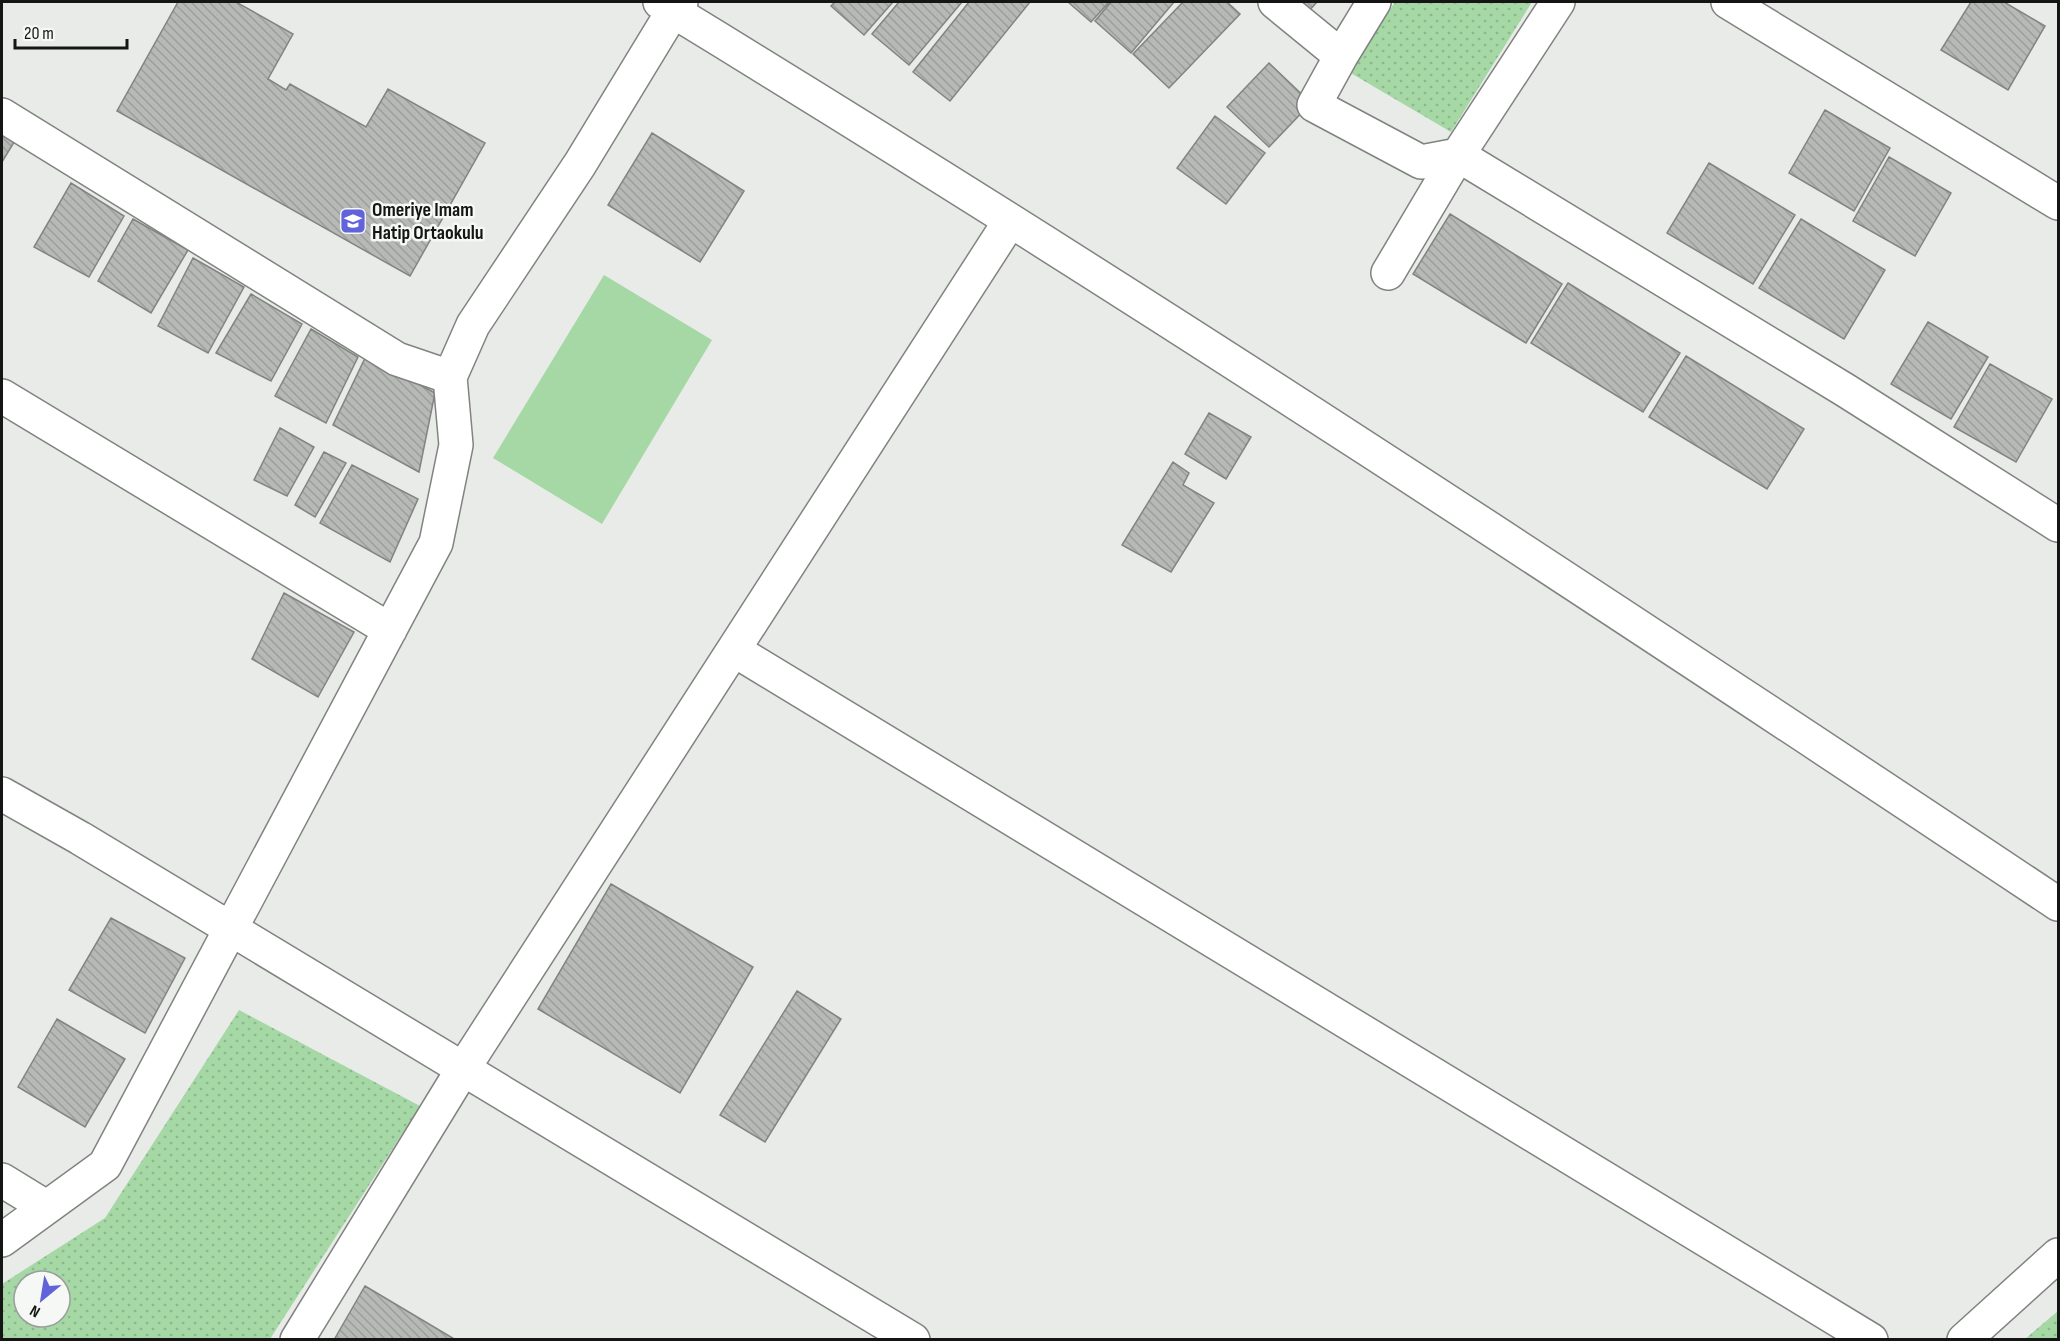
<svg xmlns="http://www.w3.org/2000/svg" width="2060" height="1341" font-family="'Sofia Sans Condensed',sans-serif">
	<defs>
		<pattern id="park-dots" width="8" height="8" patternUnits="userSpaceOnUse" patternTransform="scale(1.5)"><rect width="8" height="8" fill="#a5d8a5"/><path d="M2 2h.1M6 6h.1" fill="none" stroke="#8db88d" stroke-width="1.8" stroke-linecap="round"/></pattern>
		<pattern id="building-back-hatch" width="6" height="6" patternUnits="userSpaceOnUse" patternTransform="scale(1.5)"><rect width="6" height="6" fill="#b6b9b6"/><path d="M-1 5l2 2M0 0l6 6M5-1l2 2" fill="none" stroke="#9c9e9c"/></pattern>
	</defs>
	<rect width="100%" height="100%" fill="#e8ebe8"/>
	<!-- park -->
	<path fill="url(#park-dots)" fill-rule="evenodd" d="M1395,2H1532L1451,132L1349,72Z
		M239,1010L420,1106L270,1339H2V1284L105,1218ZM24,1281H60V1317H24Z
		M2058,1311V1339H2025Z"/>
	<!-- pitch -->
	<path fill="#a5d8a5" d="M604,275L712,340L602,524L493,458Z"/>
	<!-- building -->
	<path fill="url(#building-back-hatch)" stroke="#828481" stroke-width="1.5" d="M178,2H236L293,34L268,79L286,90L290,84L366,127L388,89L485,143L410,276L117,111Z
		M835,2H893L864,35L831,6Z
		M899,2H962L909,65L872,34Z
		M969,2H1030L950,101L913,72Z
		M1068,2H1109L1091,22Z
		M1111,2H1174L1131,53L1095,21Z
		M1183,2H1227L1240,14L1169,88L1133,54Z
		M1296,2H1317L1308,12Z
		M1971,2H2004L2045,26L2008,90L1941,50Z
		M1269,63L1311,103L1269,147L1227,107Z
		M1825,110L1890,148L1854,211L1789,173Z
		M1215,116L1265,153L1226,204L1177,168Z
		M2,131L16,139L2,162Z
		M652,133L744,191L700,262L608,205Z
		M1889,157L1951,193L1915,256L1853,221Z
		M1709,163L1795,215L1753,284L1667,233Z
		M71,183L124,216L89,277L34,247Z
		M1450,214L1562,284L1526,343L1413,274Z
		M133,219L188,250L151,313L98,281Z
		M1801,219L1885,270L1844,339L1759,288Z
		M193,258L244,287L208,353L158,326Z
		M1568,283L1680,353L1643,412L1531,343Z
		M251,294L302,324L271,381L216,353Z
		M1928,322L1988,357L1951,419L1891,384Z
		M311,329L358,357L326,423L275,396Z
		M366,356L435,393L419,472L333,425Z
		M1686,356L1804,429L1767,489L1649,417Z
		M1990,364L2052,399L2016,462L1954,427Z
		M1209,413L1251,437L1226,479L1185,454Z
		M280,428L314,447L287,496L254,480Z
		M324,452L346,463L315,517L295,505Z
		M1173,462L1189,473L1183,485L1214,503L1171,572L1122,545Z
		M352,465L418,499L390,562L320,523Z
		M284,593L354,632L318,697L252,659Z
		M611,884L753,967L680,1093L538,1009Z
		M111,918L185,958L145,1033L69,990Z
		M797,991L841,1019L765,1142L720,1115Z
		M57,1019L125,1059L85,1127L18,1087Z
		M365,1286L456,1340H334Z"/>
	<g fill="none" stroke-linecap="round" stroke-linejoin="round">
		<defs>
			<path id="minor" d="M660,2L673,11C1142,297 1601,600 2058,904
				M1275,2L1341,56L1314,105L1421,162L1458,155L1845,390L2058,525
				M1728,2L2058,203
				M1341,56L1374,2
				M2,115L397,359L450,377
				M1388,273L1458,155L1558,2
				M2,396L390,630
				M734,650L1871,1340
				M2,794L80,838L913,1340
				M2,1180L46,1207
				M2,1240L105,1165L436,543L456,445L450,377L473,325L580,164L673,11L681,2
				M297,1340L463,1069L1010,221
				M1964,1340L2058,1255"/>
		</defs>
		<!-- minor casing -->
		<use href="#minor" stroke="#818380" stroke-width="36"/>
		<!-- minor -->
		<use href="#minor" stroke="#fff" stroke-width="33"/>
	</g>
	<!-- icons -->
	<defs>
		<symbol id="school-square" viewBox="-11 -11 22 22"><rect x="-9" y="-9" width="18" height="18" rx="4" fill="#6263db" stroke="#f6f8f6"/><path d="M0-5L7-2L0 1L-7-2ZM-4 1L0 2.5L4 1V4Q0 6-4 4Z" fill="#fff"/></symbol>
	</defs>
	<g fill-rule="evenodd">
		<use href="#school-square" x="338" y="206" width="30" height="30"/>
	</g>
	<g text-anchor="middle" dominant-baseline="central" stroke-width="5" stroke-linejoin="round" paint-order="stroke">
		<!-- poi labels -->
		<g font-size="20" font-weight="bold" fill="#141514" stroke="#f6f8f6" text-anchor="start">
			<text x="372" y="210">Omeriye Imam<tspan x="372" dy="23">Hatip Ortaokulu</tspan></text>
		</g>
	</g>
	<!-- border -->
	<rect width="2060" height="1341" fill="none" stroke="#141514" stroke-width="6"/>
	<!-- north arrow -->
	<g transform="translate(42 1299) rotate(210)"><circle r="28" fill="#f6f8f6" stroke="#9c9d9c" stroke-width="1.5"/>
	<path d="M0-4.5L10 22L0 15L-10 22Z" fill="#6263db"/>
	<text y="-9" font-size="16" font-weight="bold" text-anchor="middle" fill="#141514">N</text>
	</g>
	<!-- scale -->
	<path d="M15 39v9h112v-9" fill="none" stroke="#141514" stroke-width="3"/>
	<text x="24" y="39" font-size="18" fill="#141514" stroke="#f6f8f6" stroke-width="4.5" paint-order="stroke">20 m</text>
</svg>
